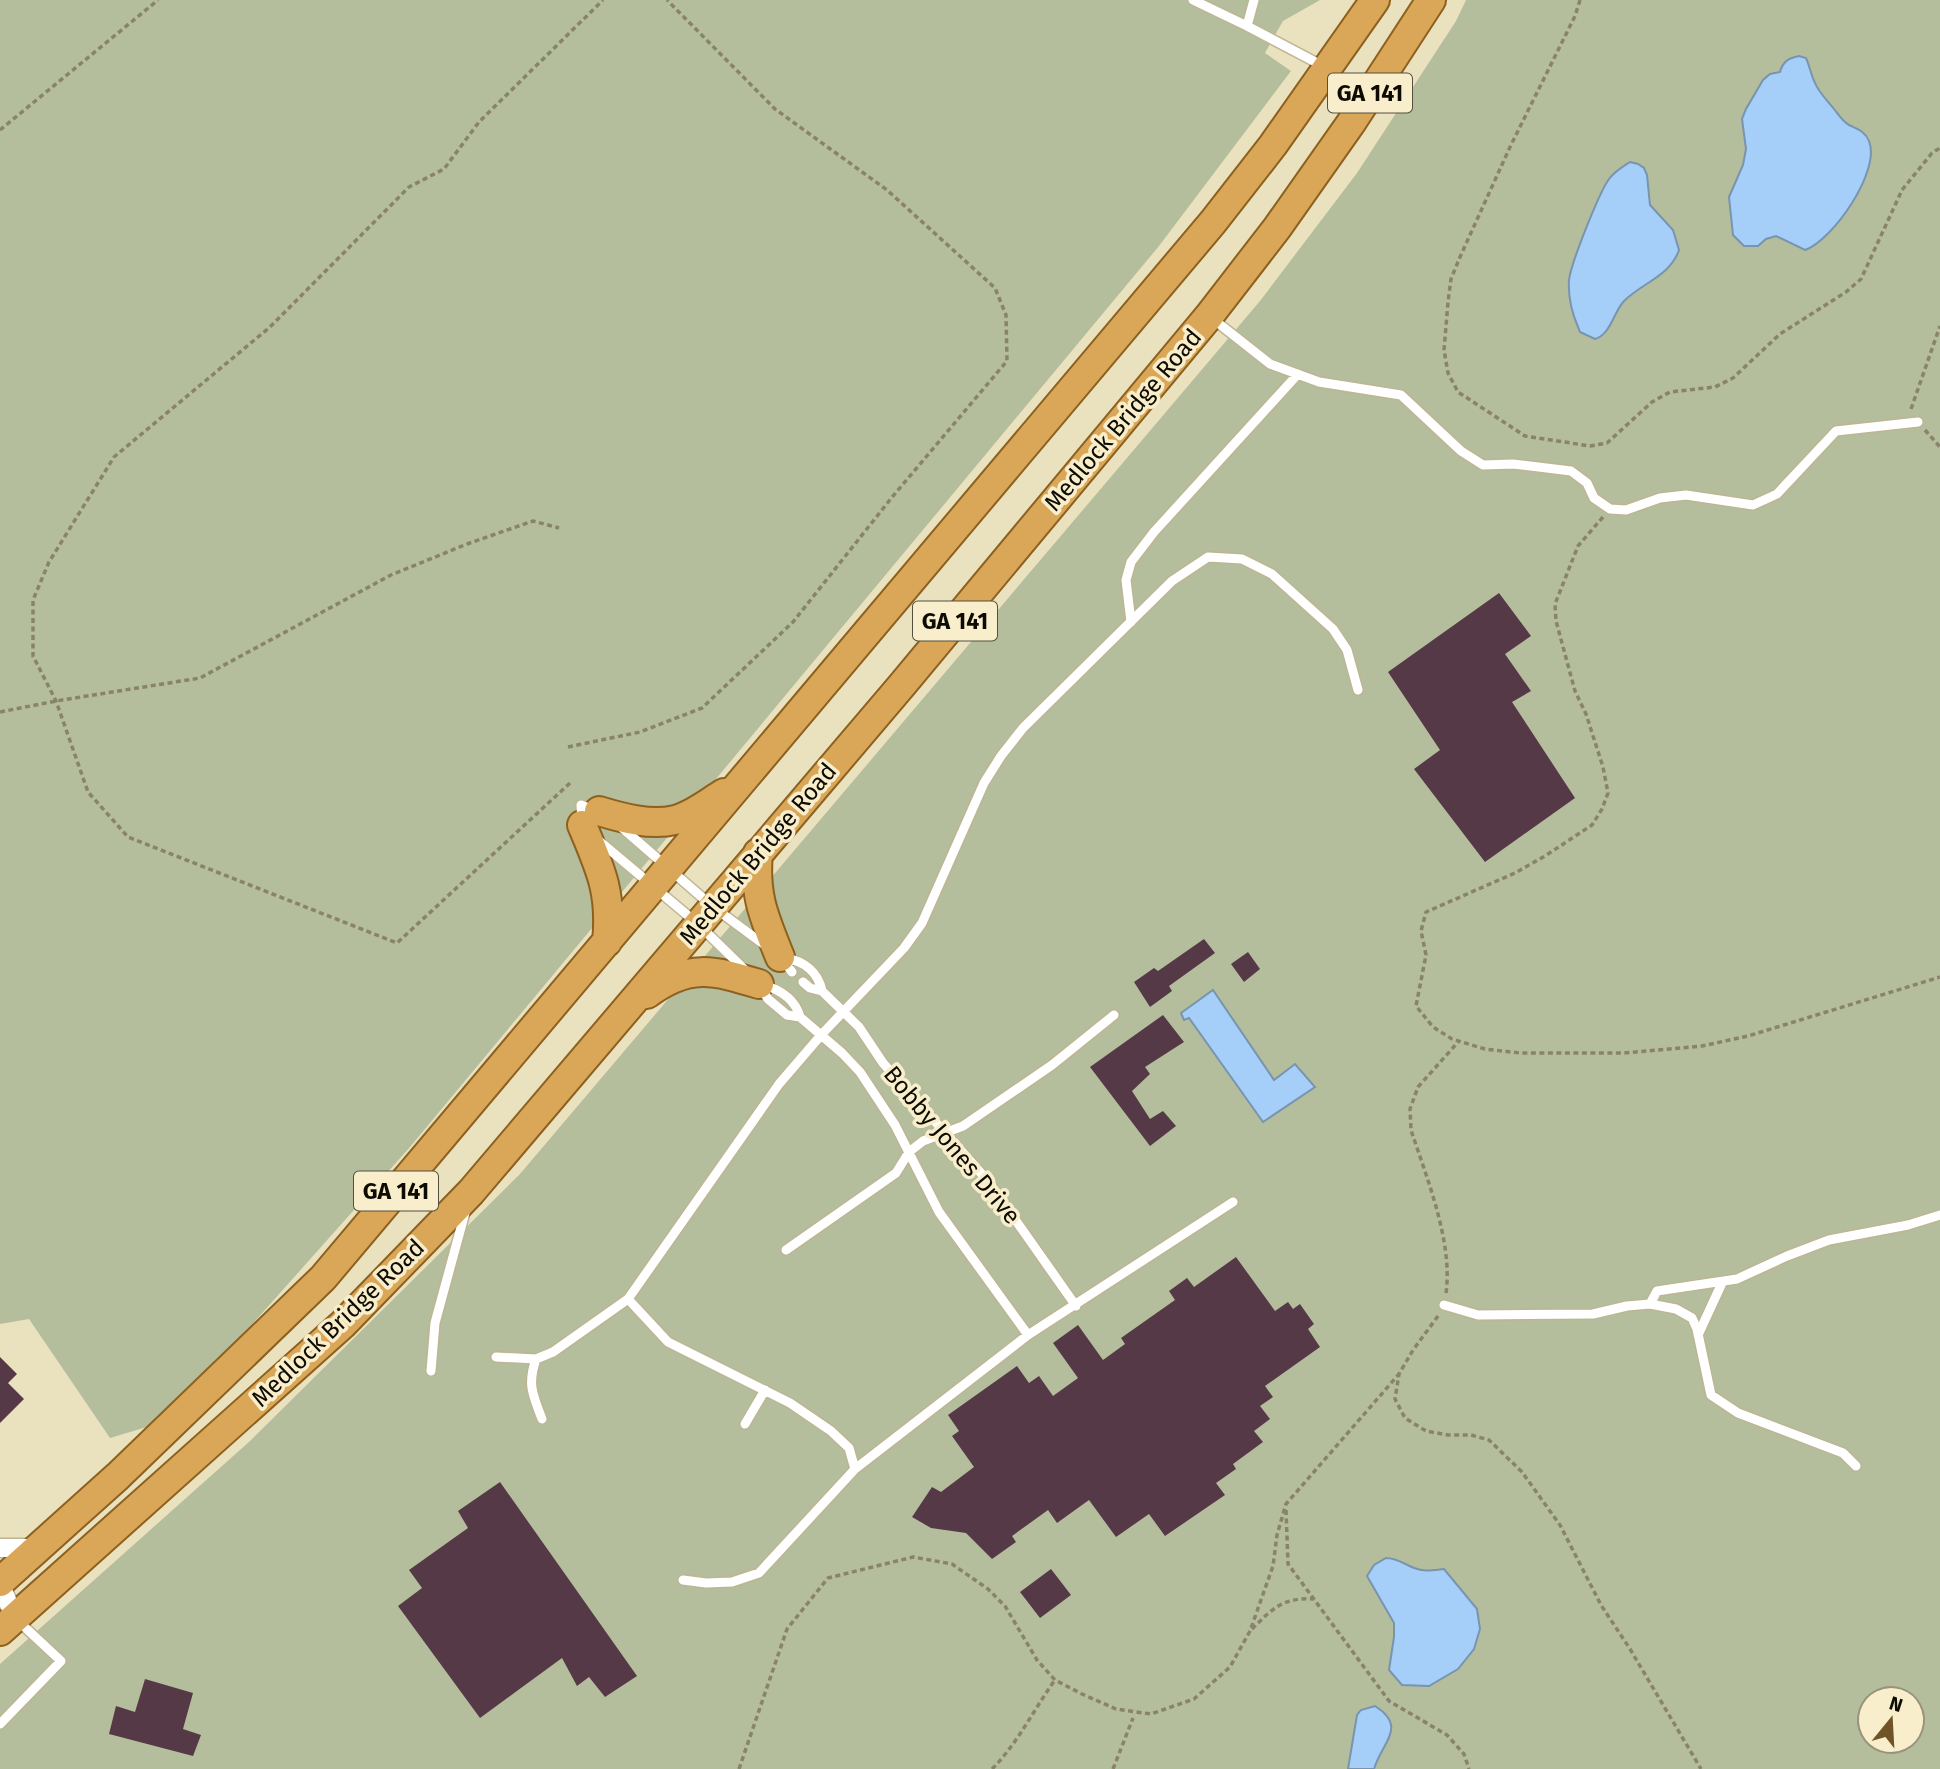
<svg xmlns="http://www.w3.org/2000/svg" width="1940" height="1769" font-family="'Fira Sans',sans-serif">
	<rect width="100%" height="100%" fill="#eae1bf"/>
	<!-- green -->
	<path fill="#b4be9d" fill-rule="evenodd" d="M0,0H1320L1283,21L1265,53L1291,71L1159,246L410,1147L223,1357L150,1426L110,1438L29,1319L0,1324Z
		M1466,0H1940V1769H0V1664L250,1441L520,1174L1260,301L1357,173L1456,21ZM1870,1699H1912V1741H1870Z"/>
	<!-- water -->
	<path fill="#a5cff8" stroke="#7894ae" stroke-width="2" d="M1799,56L1806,58C1810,67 1811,75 1815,83C1819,93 1828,101 1834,109C1838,114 1843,122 1849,125C1857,129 1865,131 1869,141C1881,171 1833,240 1805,250L1776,236L1766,239L1758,246H1744L1733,235L1729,197L1743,165L1746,149L1742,119L1746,109L1763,80L1770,74L1780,72C1783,61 1789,58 1799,56Z
		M1630,162L1638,164L1644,168L1647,175L1650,205L1673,230L1679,250C1670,276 1642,283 1624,301C1613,313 1611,334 1595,339L1580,332L1578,327C1572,313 1568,296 1569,280C1571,263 1599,193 1609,179C1615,171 1622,167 1630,162Z
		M1213,990L1274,1080L1295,1064L1315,1087L1263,1122L1189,1018L1184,1020L1181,1013Z
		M1386,1558C1397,1558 1404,1564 1414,1568C1424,1572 1434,1570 1444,1569L1477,1609L1480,1629L1474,1649L1458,1669L1429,1686L1402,1685L1389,1670L1394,1637V1623L1367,1576L1374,1565Z
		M1375,1706C1408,1727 1382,1742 1374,1769H1348L1357,1715L1361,1710Z"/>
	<!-- building -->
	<path fill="#563947" d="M1499,593L1531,636L1505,654L1531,691L1512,702L1575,798L1485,862L1414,769L1440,750L1388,672Z
		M1204,939L1215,953L1169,986L1172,991L1150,1007L1134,982L1154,968L1158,971Z
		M1248,952L1260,969L1244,982L1231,964Z
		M1163,1015L1184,1042L1145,1067L1150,1074L1132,1091L1150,1119L1163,1111L1176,1126L1150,1146L1090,1067Z
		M1236,1257L1275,1311L1288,1302L1293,1309L1300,1304L1314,1324L1308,1329L1320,1347L1265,1386L1273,1397L1260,1406L1270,1419L1254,1431L1263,1442L1233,1464L1236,1469L1216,1483L1225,1495L1165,1536L1149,1514L1116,1537L1089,1500L1057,1523L1048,1510L1012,1536L1016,1542L992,1559L966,1533L931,1528L912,1517L932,1487L941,1492L974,1467L952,1436L959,1431L948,1415L1017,1366L1029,1383L1039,1376L1053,1396L1078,1378L1053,1343L1078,1325L1103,1360L1125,1344L1121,1338L1175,1300L1169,1291L1187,1278L1194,1287Z
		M0,1357L17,1374L8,1383L24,1399L0,1423Z
		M500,1482L637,1676L605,1697L589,1677L577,1686L562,1658L480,1718L398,1606L422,1588L409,1570L468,1528L458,1511Z
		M1051,1569L1071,1595L1040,1618L1020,1592Z
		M145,1679L193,1693L183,1729L201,1735L193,1756L109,1734L116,1706L135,1712Z"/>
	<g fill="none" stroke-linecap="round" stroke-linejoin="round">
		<defs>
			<path id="service" d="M1193,0L1247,26
				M1254,0L1247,26L1323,66
				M1213,319L1270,364L1319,382L1401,395L1461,451L1483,465L1513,464L1571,471L1587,483L1594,498L1610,509L1626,510L1660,498L1686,495L1753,505L1777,494L1836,431L1918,422
				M1131,622L1126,580L1131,562L1154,532L1298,374
				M582,822L581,805L597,811
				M620,826L712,906L766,946
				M598,840L698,924L747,972
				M785,958C804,961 818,972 822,991
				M782,959L792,972
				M803,982L810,988L822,991L859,1027L883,1063L988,1181L1076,1306
				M761,984C779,989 795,998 800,1017
				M761,988L768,999L787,1015L800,1017L842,1053L860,1072L895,1125L939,1212L1028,1335
				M786,1250L896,1173L909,1152L923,1141L963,1126L1052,1065L1114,1015
				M628,1299L668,1342L790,1403L831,1431L849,1448L855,1469
				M1444,1305L1478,1315L1593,1314L1627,1306L1650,1304
				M1698,1335L1722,1283
				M496,1357L536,1359L553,1352L628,1299L779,1084L822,1034L904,948L922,923L984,783L1001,756L1023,728L1172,581L1208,557L1242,559L1272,574L1333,629L1347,650L1358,690
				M536,1359C527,1385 533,1395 542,1419
				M431,1371L435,1323L466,1209
				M745,1424L765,1390
				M1856,1466L1843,1453L1738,1413L1711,1395L1697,1329L1692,1318L1676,1309L1650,1304L1657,1291L1737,1279L1787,1256L1829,1240L1908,1225L1940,1215
				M683,1580L706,1583L732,1582L759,1573L855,1469L1028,1335L1233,1202
				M0,1724L61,1661L16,1619"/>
			<path id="minor" d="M0,1548H37
				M0,1584L15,1618"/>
			<path id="trunk" d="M599,811C622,818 651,826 675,820C692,816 709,802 724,793
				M582,825C601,870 612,893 607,942
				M758,853C754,896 764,917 780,957
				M647,994C689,963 713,970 759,984
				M0,1582L118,1476L323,1278L1213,222L1273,145L1375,0
				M0,1631L343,1324L471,1192L902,685L1209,316L1277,228L1351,123L1431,0"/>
		</defs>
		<!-- service casing -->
		<use href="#service" stroke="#beb594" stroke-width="12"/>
		<!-- minor casing -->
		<use href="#minor" stroke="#beb594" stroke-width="21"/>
		<!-- trunk casing -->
		<use href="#trunk" stroke="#8c611f" stroke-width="32"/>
		<!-- path -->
		<path stroke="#89836c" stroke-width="3.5" stroke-dasharray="5 3.5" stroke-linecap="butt" d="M1580,0L1575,16L1510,147L1460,257L1451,279L1448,302L1444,350L1448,373L1458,392L1525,436L1590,446L1607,443L1652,402L1670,392L1715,387L1733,378L1780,334L1846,292L1861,279L1902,190L1932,153L1940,148
			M0,130L158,0
			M1911,409L1940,326
			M1925,430L1940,447
			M1603,517L1578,546L1555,604L1556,621L1575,691L1586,714L1603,767L1608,793L1602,809L1592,825L1545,856L1515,873L1426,912L1421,931L1426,955L1416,1006L1433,1027L1452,1039L1485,1049L1520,1053H1624L1702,1046L1748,1036L1940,977
			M0,712L56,701L200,678L391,575L467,544L533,521L559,528
			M568,747L640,732L702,708L793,622L893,496L1007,361L1006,315L995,288L887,190L775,109L667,0
			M570,783L397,943L128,837L88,792L56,701L33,656V600L49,562L114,457L270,327L409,187L444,169L479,122L603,0
			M1446,1293C1453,1242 1427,1179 1411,1130L1410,1109L1418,1087L1459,1041
			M1438,1316L1413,1350L1399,1374L1395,1399L1405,1418L1426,1431L1448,1435H1471L1489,1440L1522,1472L1560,1525L1601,1605L1630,1649L1701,1769
			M1286,1510L1288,1564L1389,1701L1447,1735L1464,1754L1469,1769
			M1252,1629C1272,1609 1283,1597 1314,1599
			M739,1769L787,1629L828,1578L913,1557L952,1564L988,1589L1005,1606L1037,1660L1055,1680L1082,1694L1116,1709L1151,1714L1194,1699L1230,1667L1250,1631L1273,1566L1277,1535L1286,1504L1399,1374
			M992,1769C1018,1743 1034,1709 1055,1680
			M1113,1769L1133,1718"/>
		<!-- service -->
		<use href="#service" stroke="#fff" stroke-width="9"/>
		<!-- minor -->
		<use href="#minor" stroke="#fff" stroke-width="18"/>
		<!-- trunk -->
		<use href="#trunk" stroke="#daa658" stroke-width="28"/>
	</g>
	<g text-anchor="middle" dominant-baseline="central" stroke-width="7" stroke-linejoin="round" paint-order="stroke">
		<!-- shield labels -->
		<g fill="#f8eecb" stroke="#544f3e" stroke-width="2">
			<rect x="1328" y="73.5" width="84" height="39" rx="5"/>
			<rect x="913" y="601.5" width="84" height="39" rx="5"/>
			<rect x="354" y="1171.5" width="84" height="39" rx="5"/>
		</g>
		<g font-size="23" font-weight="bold" fill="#0e0b02">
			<text x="1370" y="93">GA 141</text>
			<text x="955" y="621">GA 141</text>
			<text x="396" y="1191">GA 141</text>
		</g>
		<!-- street labels -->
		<g font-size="24" fill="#0e0b02" stroke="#f8eecb">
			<text transform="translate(1123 420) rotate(-50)">Medlock Bridge Road</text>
			<text transform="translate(758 854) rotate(-50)">Medlock Bridge Road</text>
			<text transform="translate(952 1145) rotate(50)">Bobby Jones Drive</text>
			<text transform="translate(338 1323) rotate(-44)">Medlock Bridge Road</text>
		</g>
	</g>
	<!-- north arrow -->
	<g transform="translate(1891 1720) rotate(18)"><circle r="33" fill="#f8eecb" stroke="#9a937b" stroke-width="2"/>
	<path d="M0-5L12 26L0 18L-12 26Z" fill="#705427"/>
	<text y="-10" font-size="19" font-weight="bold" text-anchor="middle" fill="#0e0b02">N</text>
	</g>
</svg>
